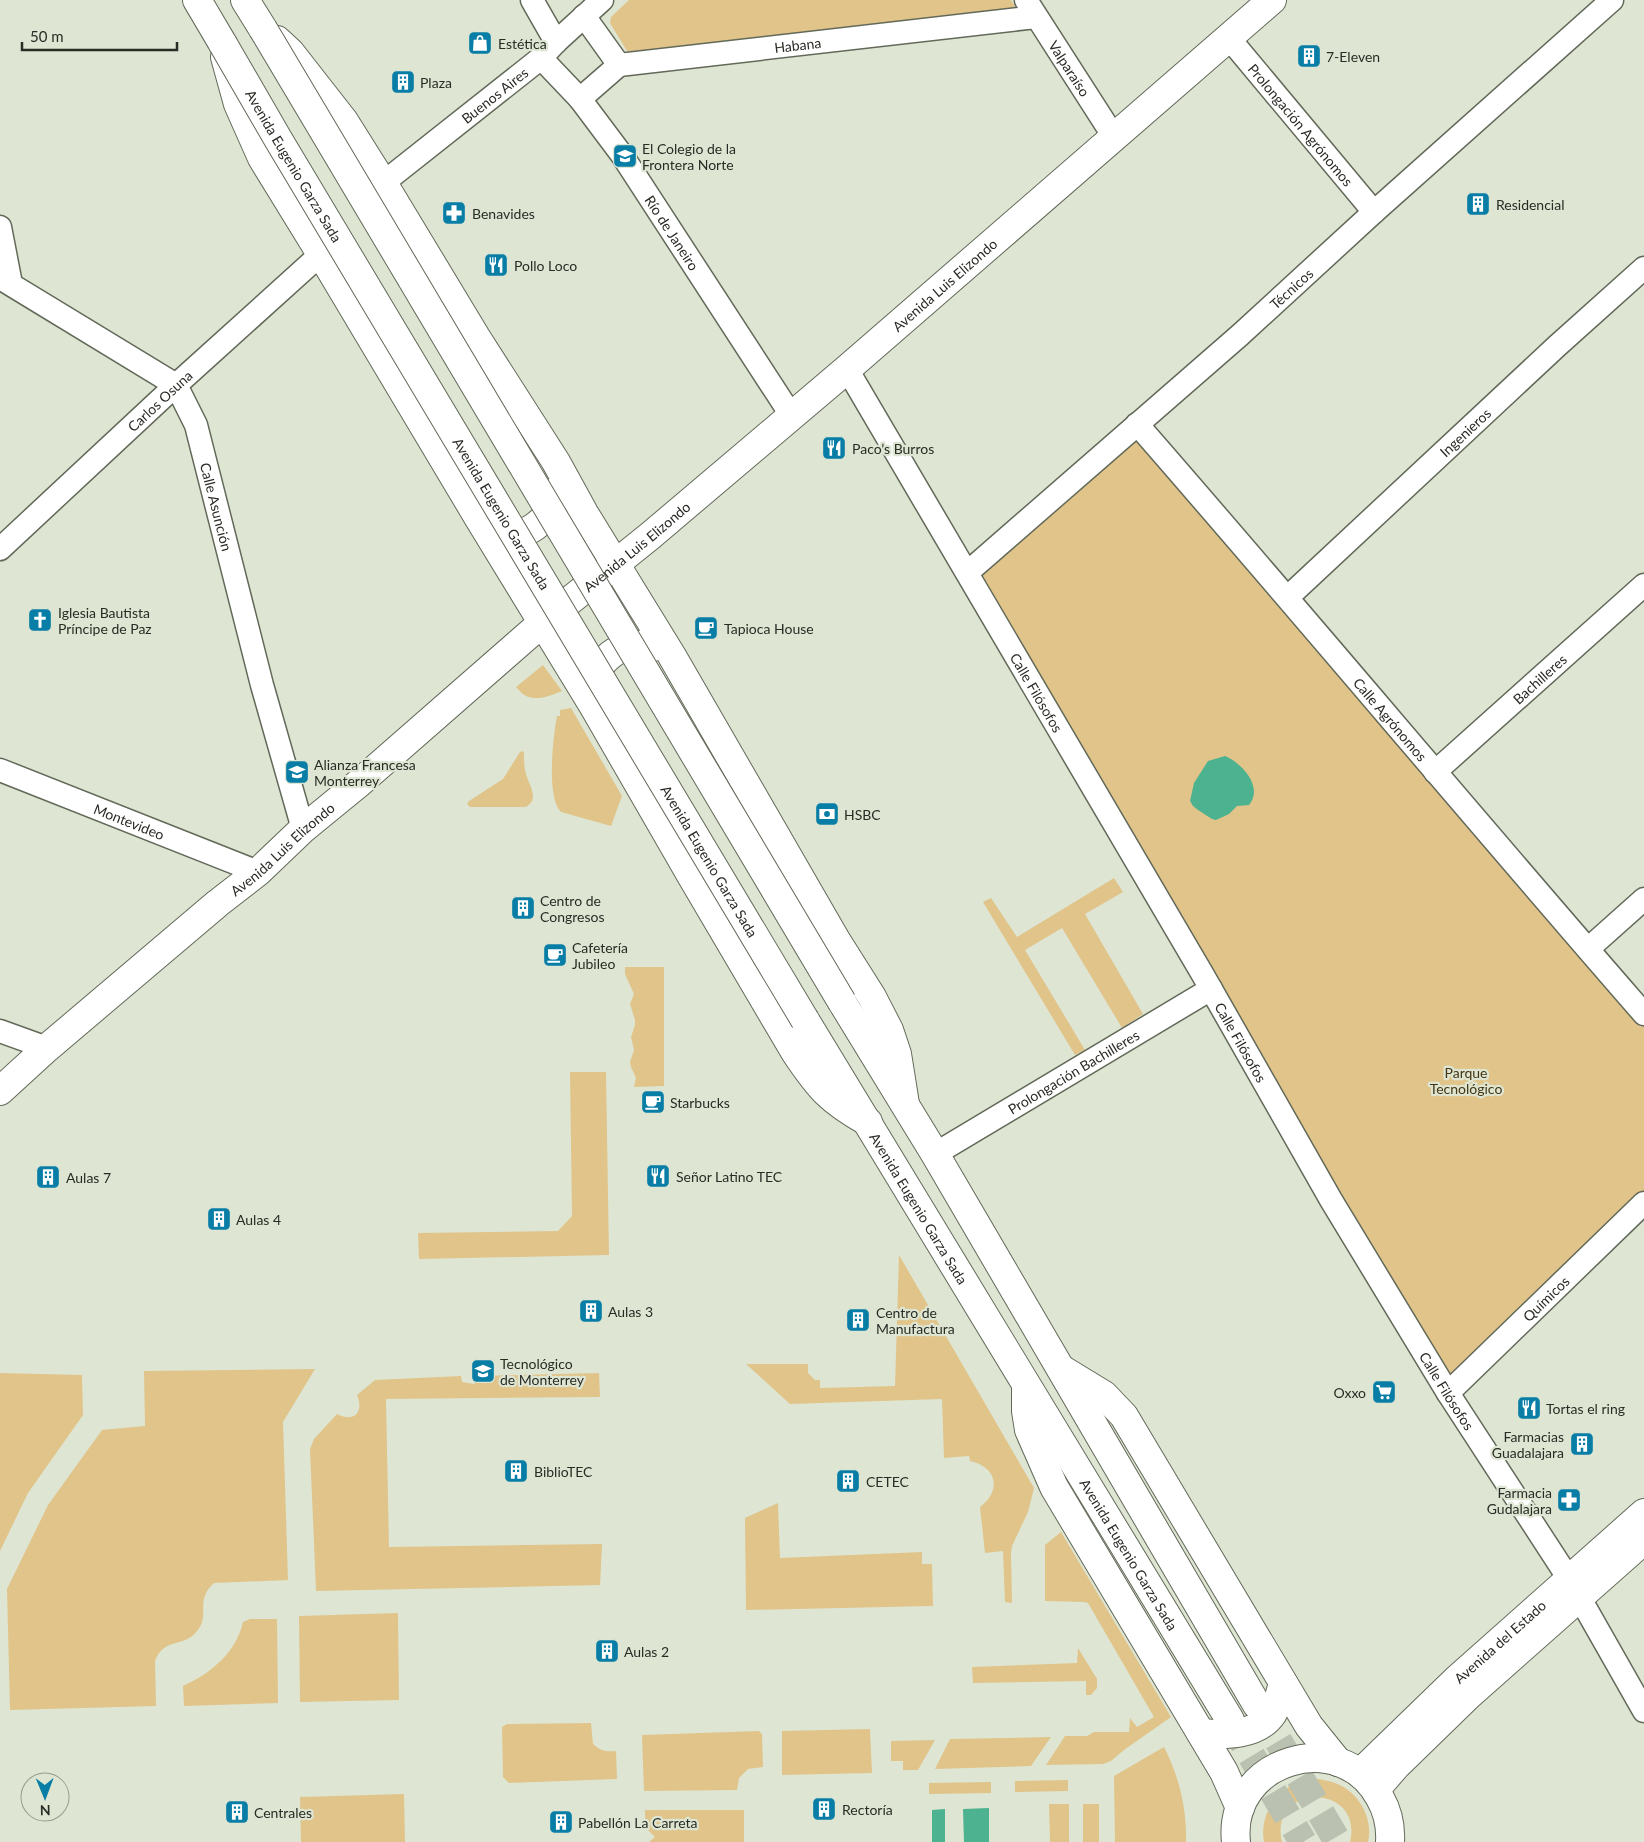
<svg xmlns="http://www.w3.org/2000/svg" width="1644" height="1842" font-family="Lato,sans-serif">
	<rect width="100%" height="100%" fill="#dee6d3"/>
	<!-- green -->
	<path fill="#e0c48a" d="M629,0H1011L1021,16L632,54L627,51L610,23L611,17Z
		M1136,426L1644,1016V1203L1448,1393L971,570Z
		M543,665L562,691C551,696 537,701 526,696C522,694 519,690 516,687Z
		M571,708L622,796L611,826L561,812C546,797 553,737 557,716H560V710Z
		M523,751L524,753C524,760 524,767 526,774C529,785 540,799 526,807H470L467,804L469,801L503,779L520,752Z
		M1114,878L1123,892L1085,914L1143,1014L1122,1028L1062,928L1025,950L1085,1050L1075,1055L983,902L991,898L1017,937Z
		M625,967H664V1086L634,1087L636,1078L631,1067L630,1062L634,1050L631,1037L635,1025V1020L630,1004L634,994L625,974Z
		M570,1072H606L609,1255L419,1259L418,1233L558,1231L572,1216Z
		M899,1255L1034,1488L1028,1512L1012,1546L1011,1553L1012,1603L1005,1602L1003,1551L985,1553L980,1507C1002,1490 997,1467 970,1461L969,1456L944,1458L942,1399L790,1404L746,1364H808V1373L815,1380H820V1388L895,1386Z
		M315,1369L283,1422L288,1580L214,1583C194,1601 211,1614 197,1631C184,1648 164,1637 155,1661L156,1706L10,1710L7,1589L48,1505L102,1430L145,1426L144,1371Z
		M0,1373L82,1375L83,1415L28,1493L0,1551Z
		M599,1373L600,1397L386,1399L389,1547L602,1544L600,1585L316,1591L310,1449L314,1439L337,1414C355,1423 364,1412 357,1395L375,1380L461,1376L462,1382L474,1384L480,1376Z
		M778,1503L780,1558L922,1552V1564H932L933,1606L746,1610L745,1518Z
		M1061,1532L1171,1717L1124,1750L1111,1761L1103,1764L1046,1765L1065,1736H1087L1094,1732H1129L1130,1718L1137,1727L1154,1717L1088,1603L1084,1602L1045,1601V1545Z
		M398,1613L399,1700L300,1702L299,1616Z
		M250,1619H277L278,1703L184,1706L183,1686C211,1673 236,1653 243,1622Z
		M1078,1648L1097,1679V1688L1091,1695H1086V1681L973,1683L972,1667L1077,1663Z
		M591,1723L593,1744C601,1751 606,1752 616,1751L617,1779L509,1783L503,1777L502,1727L507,1724Z
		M870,1729L872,1773L782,1775V1731Z
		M759,1731L762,1734L763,1767L748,1769L739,1778L737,1790L644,1791L642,1735Z
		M1051,1737L1031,1766L935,1769L950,1739Z
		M935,1740L918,1770H903V1761H891V1741Z
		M1164,1747C1179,1776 1187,1809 1186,1842H1115L1114,1776Z
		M1320,1779C1325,1781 1331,1781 1335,1783C1358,1791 1374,1818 1368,1842H1350C1364,1783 1268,1782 1282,1842H1264C1259,1816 1276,1787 1304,1781C1309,1780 1314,1780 1320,1779Z
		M1068,1780V1791L1015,1792V1781Z
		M991,1782V1793L929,1794V1783Z
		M404,1794L405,1842H301L300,1797Z
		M1049,1804H1069V1842H1050Z
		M1083,1804H1099V1842H1083Z
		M645,1810H744V1842H649L655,1837L645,1827Z"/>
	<!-- water -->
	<path fill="#4cb28f" d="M1225,756C1242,763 1264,787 1249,805L1237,806L1229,814L1216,820L1212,819L1198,810L1193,806L1190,801L1194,783L1208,761Z
		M989,1808V1842H964L963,1809Z
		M945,1809V1842H932V1810Z"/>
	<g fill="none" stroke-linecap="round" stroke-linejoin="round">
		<!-- trunk-tunnel -->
		<path stroke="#bac1b0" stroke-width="28" stroke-dasharray="28 14" stroke-linecap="butt" d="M1257,1705L1338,1842
			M1230,1720L1303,1842"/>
		<defs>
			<g id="minor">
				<path d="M532,0L556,42"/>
				<path id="s1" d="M1026,0L1114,137"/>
				<path id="s2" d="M584,16L619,65L1036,17"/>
				<path id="s3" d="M1228,37L1374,212"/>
				<path id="s4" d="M541,58L580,99L622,155L791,415"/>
				<path d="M580,99L619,65"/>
				<path id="s5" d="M383,183L541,58L556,42L602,0"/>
				<path d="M0,227L11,284"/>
				<path id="s6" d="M0,278L176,385L196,425L262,685L303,829"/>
				<path id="s7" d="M847,369L1203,975L1331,1200L1448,1393L1569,1579L1644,1711"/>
				<path id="s8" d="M1137,424C1308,620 1474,819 1644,1014"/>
				<path id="s9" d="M0,549L176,385L321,254"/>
				<path id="s10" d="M968,572L1240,335L1374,212L1612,0"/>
				<path id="s11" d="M1288,597L1557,346L1644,268"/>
				<path id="s12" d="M0,770L258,872"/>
				<path id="s13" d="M1435,772L1644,585"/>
				<path d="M1588,949L1644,899"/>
				<path d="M0,1031L47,1048"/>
				<path id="s14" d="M935,1154L1211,989"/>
				<path id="s15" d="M1448,1393L1644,1203"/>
			</g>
			<g id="tertiary">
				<path d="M277,40L290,52L344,121L383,183L476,337L556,462L584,513L672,656L836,940L872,997L889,1030L897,1054L905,1104"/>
				<path d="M225,57L238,104L262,158L321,254L478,517L594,707L692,877L795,1052C819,1088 830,1101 868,1122"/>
				<path d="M493,529C524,545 551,520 558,490"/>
				<path d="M592,693C592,662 622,637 653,647"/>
				<path id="s16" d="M0,1091L47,1048L218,903L258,872L303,829L358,784L542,623L650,536L847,369L1272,0"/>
				<path d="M1063,1370L1104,1395L1124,1416L1309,1726L1338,1762"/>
				<path d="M1026,1385V1411L1029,1430L1054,1487L1224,1772L1240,1808"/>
				<path d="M1201,1733C1225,1735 1258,1736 1273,1713C1278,1704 1280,1693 1283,1683"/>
				<path id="s17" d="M1360,1773L1456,1680L1644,1513"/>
				<path d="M1376,1789L1396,1766L1469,1695L1644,1540"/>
				<path d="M1236,1842C1227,1760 1341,1725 1380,1798C1388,1812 1391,1826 1390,1842"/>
			</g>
			<g id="trunk">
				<path d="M197,0L223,44"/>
				<path d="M245,0L263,29"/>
				<path d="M842,1002L935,1154L1257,1705"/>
				<path id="s18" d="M805,1020L1230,1720"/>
			</g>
		</defs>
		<!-- minor casing -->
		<use href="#minor" stroke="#626959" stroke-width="25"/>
		<!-- tertiary casing -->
		<use href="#tertiary" stroke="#626959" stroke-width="30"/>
		<!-- trunk casing -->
		<use href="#trunk" stroke="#626959" stroke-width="30"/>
		<!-- minor -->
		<use href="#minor" stroke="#fff" stroke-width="22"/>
		<!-- tertiary -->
		<use href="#tertiary" stroke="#fff" stroke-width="28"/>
		<!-- trunk -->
		<use href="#trunk" stroke="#fff" stroke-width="28"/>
		<defs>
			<g id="trunk-bridge">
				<path d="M263,29L842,1002"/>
				<path id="s19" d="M223,44L278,139L805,1020"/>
			</g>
		</defs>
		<!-- trunk-bridge casing -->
		<use href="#trunk-bridge" stroke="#626959" stroke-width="30" stroke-linecap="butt"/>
		<!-- trunk-bridge -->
		<use href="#trunk-bridge" stroke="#fff" stroke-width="28"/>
	</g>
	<!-- icons -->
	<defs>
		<symbol id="shop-square" viewBox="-11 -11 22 22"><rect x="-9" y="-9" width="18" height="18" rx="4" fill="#087da5" stroke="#dee6d3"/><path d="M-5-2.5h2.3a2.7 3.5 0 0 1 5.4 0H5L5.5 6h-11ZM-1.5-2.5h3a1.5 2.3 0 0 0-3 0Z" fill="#fff"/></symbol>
		<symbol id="building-square" viewBox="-11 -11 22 22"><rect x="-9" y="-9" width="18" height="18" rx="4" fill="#087da5" stroke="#dee6d3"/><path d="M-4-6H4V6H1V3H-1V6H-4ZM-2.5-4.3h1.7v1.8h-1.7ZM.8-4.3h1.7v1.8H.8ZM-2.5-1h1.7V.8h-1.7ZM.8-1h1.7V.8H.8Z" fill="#fff"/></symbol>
		<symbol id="school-square" viewBox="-11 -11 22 22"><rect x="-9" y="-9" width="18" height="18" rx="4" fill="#087da5" stroke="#dee6d3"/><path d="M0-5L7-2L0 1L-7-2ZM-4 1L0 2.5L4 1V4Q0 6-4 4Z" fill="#fff"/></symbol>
		<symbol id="pharmacy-square" viewBox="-11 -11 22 22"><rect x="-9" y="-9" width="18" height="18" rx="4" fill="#087da5" stroke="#dee6d3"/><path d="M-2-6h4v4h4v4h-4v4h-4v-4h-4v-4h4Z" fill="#fff"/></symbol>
		<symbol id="restaurant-square" viewBox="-11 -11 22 22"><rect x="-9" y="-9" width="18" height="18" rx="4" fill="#087da5" stroke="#dee6d3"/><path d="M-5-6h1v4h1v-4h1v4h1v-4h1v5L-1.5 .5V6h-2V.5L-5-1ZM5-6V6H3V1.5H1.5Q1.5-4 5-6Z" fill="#fff"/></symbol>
		<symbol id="church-square" viewBox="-11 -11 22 22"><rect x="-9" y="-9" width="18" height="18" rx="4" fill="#087da5" stroke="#dee6d3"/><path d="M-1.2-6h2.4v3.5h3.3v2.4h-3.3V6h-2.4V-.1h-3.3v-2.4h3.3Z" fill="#fff"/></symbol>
		<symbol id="cafe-square" viewBox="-11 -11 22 22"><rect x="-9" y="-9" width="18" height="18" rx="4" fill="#087da5" stroke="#dee6d3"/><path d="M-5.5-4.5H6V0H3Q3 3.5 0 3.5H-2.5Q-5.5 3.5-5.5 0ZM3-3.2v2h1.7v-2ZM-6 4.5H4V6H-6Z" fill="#fff"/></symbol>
		<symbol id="bank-square" viewBox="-11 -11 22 22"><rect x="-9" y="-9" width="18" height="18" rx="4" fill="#087da5" stroke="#dee6d3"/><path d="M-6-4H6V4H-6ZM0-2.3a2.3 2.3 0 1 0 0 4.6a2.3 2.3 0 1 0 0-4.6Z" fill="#fff"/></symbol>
		<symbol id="university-square" viewBox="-11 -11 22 22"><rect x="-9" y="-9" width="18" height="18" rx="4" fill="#087da5" stroke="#dee6d3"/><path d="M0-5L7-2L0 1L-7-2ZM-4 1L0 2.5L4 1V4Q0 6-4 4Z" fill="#fff"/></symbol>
		<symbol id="supermarket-square" viewBox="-11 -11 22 22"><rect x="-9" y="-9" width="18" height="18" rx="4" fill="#087da5" stroke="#dee6d3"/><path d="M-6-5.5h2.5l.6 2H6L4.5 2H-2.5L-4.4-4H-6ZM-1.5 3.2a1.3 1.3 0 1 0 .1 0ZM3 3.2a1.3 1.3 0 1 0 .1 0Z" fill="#fff"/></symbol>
	</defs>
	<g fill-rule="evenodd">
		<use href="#shop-square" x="466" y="29" width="28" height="28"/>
		<use href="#building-square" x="1295" y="42" width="28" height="28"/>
		<use href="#building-square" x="389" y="68" width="28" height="28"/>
		<use href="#school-square" x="611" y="142" width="28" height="28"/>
		<use href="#building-square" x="1464" y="190" width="28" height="28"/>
		<use href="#pharmacy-square" x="440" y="199" width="28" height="28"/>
		<use href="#restaurant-square" x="482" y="251" width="28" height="28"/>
		<use href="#restaurant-square" x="820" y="434" width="28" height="28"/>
		<use href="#church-square" x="26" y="606" width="28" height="28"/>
		<use href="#cafe-square" x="692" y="614" width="28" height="28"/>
		<use href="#school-square" x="283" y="758" width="28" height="28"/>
		<use href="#bank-square" x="813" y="800" width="28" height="28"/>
		<use href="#building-square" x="509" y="894" width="28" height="28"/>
		<use href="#cafe-square" x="541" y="941" width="28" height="28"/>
		<use href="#cafe-square" x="639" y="1088" width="28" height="28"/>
		<use href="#restaurant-square" x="644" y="1162" width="28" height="28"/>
		<use href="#building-square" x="34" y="1163" width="28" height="28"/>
		<use href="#building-square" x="205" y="1205" width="28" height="28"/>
		<use href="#building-square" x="577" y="1297" width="28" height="28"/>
		<use href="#building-square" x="844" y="1306" width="28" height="28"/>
		<use href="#university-square" x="469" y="1357" width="28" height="28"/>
		<use href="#supermarket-square" x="1370" y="1378" width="28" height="28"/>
		<use href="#restaurant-square" x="1515" y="1394" width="28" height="28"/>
		<use href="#building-square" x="1568" y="1430" width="28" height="28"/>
		<use href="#building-square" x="502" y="1457" width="28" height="28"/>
		<use href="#building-square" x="834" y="1467" width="28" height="28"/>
		<use href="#pharmacy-square" x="1555" y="1486" width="28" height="28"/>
		<use href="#building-square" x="593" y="1637" width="28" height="28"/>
		<use href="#building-square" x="810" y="1795" width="28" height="28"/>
		<use href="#building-square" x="223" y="1798" width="28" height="28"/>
		<use href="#building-square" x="547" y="1808" width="28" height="28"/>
	</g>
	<g text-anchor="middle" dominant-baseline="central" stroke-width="4.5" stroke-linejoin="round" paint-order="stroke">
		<!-- poi labels -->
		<g font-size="14" fill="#292c25" stroke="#dee6d3" text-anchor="start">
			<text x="498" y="43">Estética</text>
			<text x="1326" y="56">7-Eleven</text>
			<text x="420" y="82">Plaza</text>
			<text x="642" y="148">El Colegio de la<tspan x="642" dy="16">Frontera Norte</tspan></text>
			<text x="1496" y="204">Residencial</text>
			<text x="472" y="213">Benavides</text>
			<text x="514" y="265">Pollo Loco</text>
			<text x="852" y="448">Paco’s Burros</text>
			<text x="58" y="612">Iglesia Bautista<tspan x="58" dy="16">Príncipe de Paz</tspan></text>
			<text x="724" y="628">Tapioca House</text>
			<text x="314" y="764">Alianza Francesa<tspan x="314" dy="16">Monterrey</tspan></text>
			<text x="844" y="814">HSBC</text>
			<text x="540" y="900">Centro de<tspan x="540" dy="16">Congresos</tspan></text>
			<text x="572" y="947">Cafetería<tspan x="572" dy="16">Jubileo</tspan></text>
			<text x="670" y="1102">Starbucks</text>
			<text x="676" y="1176">Señor Latino TEC</text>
			<text x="66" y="1177">Aulas 7</text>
			<text x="236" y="1219">Aulas 4</text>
			<text x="608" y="1311">Aulas 3</text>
			<text x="876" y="1312">Centro de<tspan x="876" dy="16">Manufactura</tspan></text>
			<text x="500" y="1363">Tecnológico<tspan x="500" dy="16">de Monterrey</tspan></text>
			<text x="1366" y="1392" text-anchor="end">Oxxo</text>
			<text x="1546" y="1408">Tortas el ring</text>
			<text x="1564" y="1436" text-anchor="end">Farmacias<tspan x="1564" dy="16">Guadalajara</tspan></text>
			<text x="534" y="1471">BiblioTEC</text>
			<text x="866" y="1481">CETEC</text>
			<text x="1552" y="1492" text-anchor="end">Farmacia<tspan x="1552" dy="16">Gudalajara</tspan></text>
			<text x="624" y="1651">Aulas 2</text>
			<text x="842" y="1809">Rectoría</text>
			<text x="254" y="1812">Centrales</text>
			<text x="578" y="1822">Pabellón La Carreta</text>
		</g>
		<!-- street labels -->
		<g font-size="14" fill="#292c25" stroke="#dee6d3">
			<text stroke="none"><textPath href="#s2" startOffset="240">Habana</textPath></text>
			<text stroke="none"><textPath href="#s1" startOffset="81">Valparaíso</textPath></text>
			<text stroke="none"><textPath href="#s5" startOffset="142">Buenos Aires</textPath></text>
			<text stroke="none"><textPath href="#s3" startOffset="114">Prolongación Agrónomos</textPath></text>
			<text stroke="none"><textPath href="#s19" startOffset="141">Avenida Eugenio Garza Sada</textPath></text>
			<text stroke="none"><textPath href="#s4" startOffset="219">Río de Janeiro</textPath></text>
			<text stroke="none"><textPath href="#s16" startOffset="1242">Avenida Luis Elizondo</textPath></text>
			<text stroke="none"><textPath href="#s10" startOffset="430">Técnicos</textPath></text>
			<text stroke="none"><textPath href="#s9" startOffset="218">Carlos Osuna</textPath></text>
			<text stroke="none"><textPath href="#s11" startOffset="242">Ingenieros</textPath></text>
			<text stroke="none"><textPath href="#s6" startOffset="335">Calle Asunción</textPath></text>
			<text stroke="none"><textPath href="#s19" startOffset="546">Avenida Eugenio Garza Sada</textPath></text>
			<text stroke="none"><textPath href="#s16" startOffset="838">Avenida Luis Elizondo</textPath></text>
			<text stroke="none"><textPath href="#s13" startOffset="140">Bachilleres</textPath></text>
			<text stroke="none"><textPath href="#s7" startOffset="375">Calle Filósofos</textPath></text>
			<text stroke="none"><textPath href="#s8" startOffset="389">Calle Agrónomos</textPath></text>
			<text stroke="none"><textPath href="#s12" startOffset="139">Montevideo</textPath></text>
			<text stroke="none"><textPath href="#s16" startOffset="372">Avenida Luis Elizondo</textPath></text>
			<text stroke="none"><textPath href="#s19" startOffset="951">Avenida Eugenio Garza Sada</textPath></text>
			<text stroke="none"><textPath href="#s7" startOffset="780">Calle Filósofos</textPath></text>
			<text stroke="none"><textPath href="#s14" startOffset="161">Prolongación Bachilleres</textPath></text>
			<text stroke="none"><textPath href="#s18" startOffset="220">Avenida Eugenio Garza Sada</textPath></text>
			<text stroke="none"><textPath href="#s15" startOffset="136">Químicos</textPath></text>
			<text stroke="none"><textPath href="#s7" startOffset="1185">Calle Filósofos</textPath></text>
			<text stroke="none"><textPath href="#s18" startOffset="625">Avenida Eugenio Garza Sada</textPath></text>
			<text stroke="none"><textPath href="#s17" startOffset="192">Avenida del Estado</textPath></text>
		</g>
		<!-- park labels -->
		<g font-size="14" fill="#453511" stroke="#dee6d3">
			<text x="1466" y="1072">Parque<tspan x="1466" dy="16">Tecnológico</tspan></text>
		</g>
	</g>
	<!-- north arrow -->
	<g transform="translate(45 1797) rotate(179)"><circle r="24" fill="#dee6d3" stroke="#969c8d"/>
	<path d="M0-4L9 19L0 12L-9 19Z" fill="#087da5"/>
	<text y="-8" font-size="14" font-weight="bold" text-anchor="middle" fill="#292c25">N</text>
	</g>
	<!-- scale -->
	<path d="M22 42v8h155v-8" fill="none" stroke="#292c25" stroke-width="2.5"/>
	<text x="30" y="42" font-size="15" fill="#292c25" stroke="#dee6d3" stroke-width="4" paint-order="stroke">50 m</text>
</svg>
